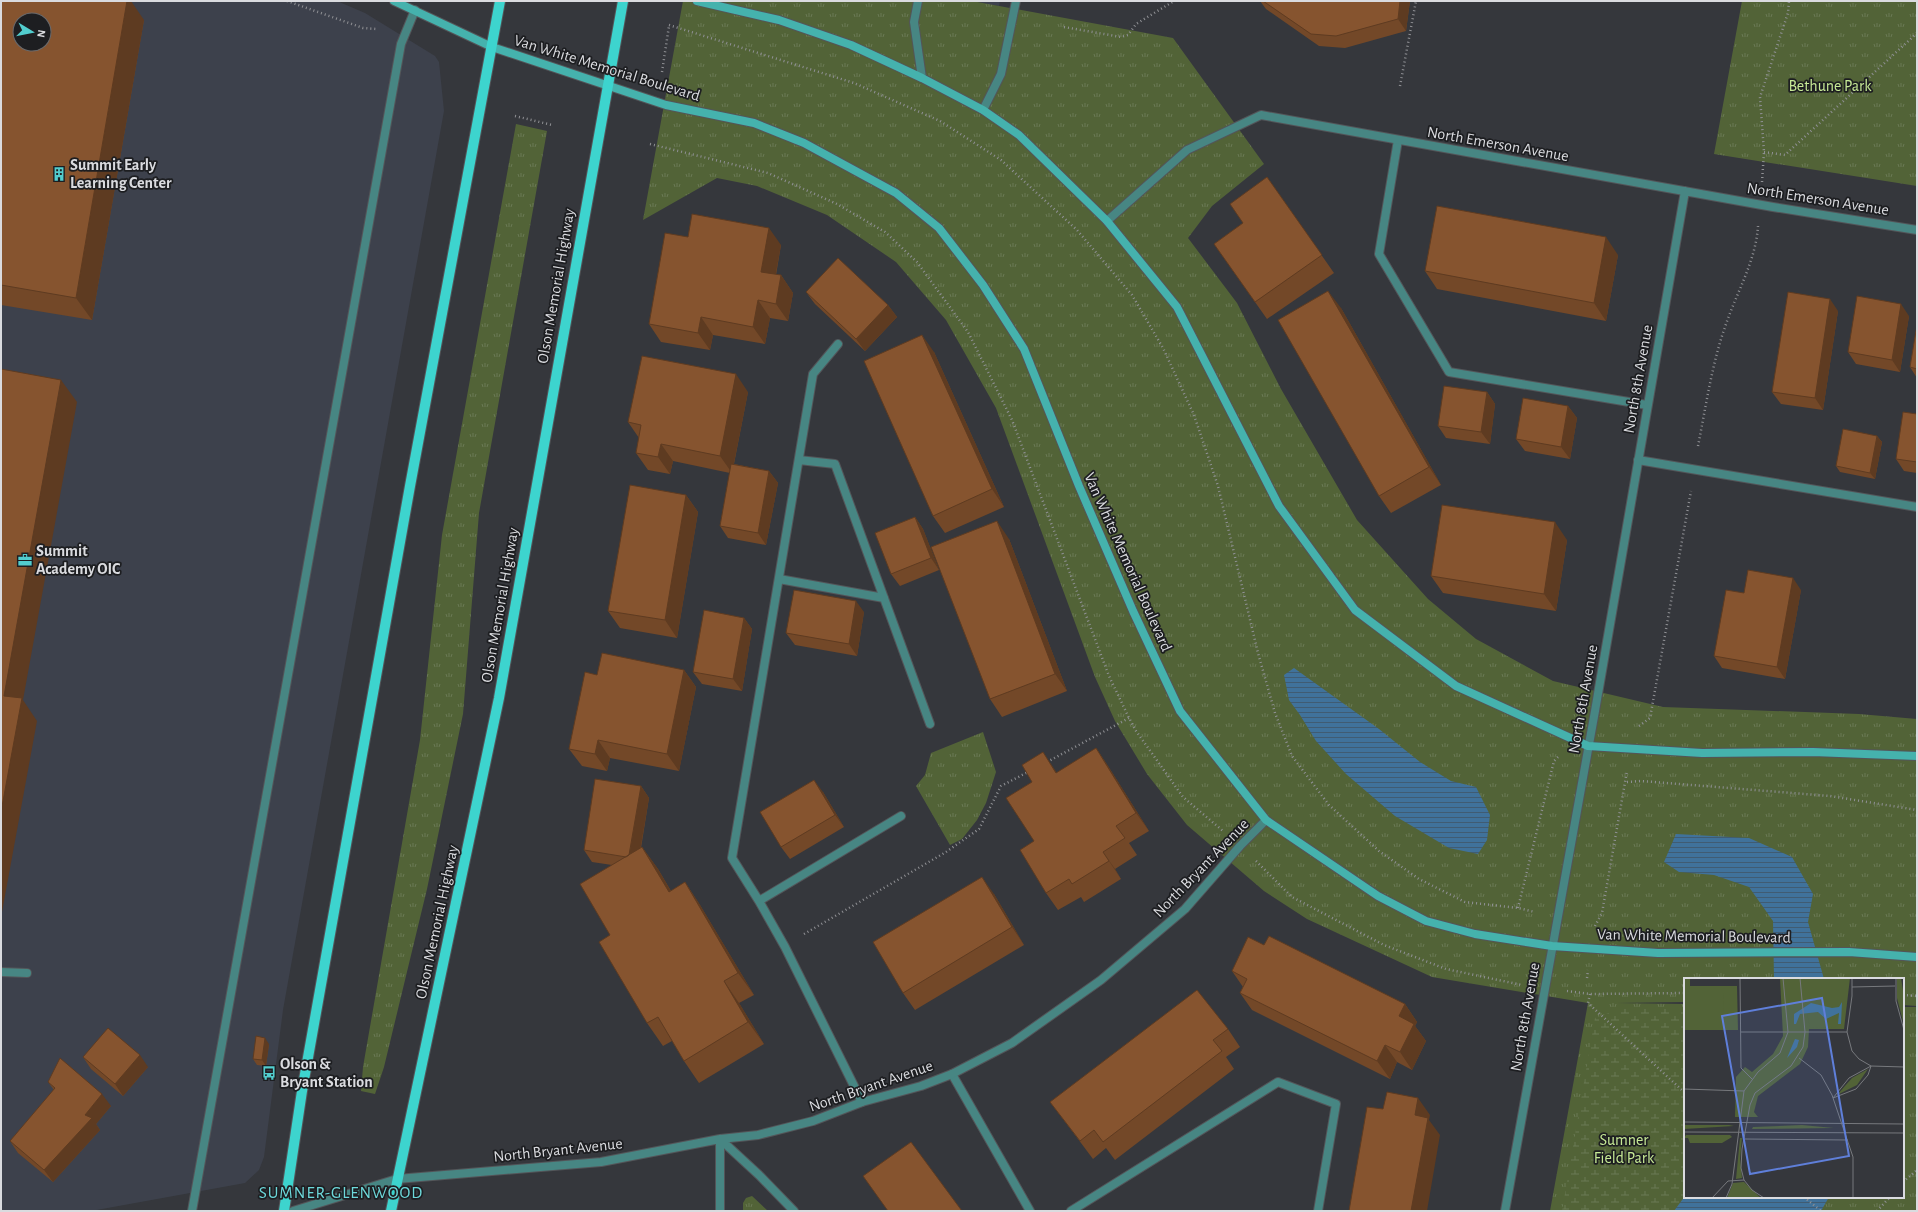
<svg xmlns="http://www.w3.org/2000/svg" width="1918" height="1212" font-family="'Alegreya Sans',sans-serif">
	<defs>
		<pattern id="grass-tufts" width="24" height="20" patternUnits="userSpaceOnUse"><rect width="24" height="20" fill="#526337"/><path d="M3 7l-1-3M5 7V3M7 7l1-3M15 17l-1-3M17 17v-4M19 17l1-3" fill="none" stroke="#6a7954"/></pattern>
		<pattern id="wetland-marsh" width="20" height="14" patternUnits="userSpaceOnUse"><rect width="20" height="14" fill="#526337"/><path d="M1 5h8M5 5V1M11 12h8M15 12V8" fill="none" stroke="#6a7954"/></pattern>
		<pattern id="water-rules" width="6" height="5" patternUnits="userSpaceOnUse"><rect width="6" height="5" fill="#40729b"/><path d="M0 2.5h6" fill="none" stroke="#405c73"/></pattern>
	</defs>
	<rect width="100%" height="100%" fill="#35373c"/>
	<!-- built -->
	<path fill="#3d414c" fill-rule="evenodd" d="M1,1H337L365,13L435,56L439,62L444,111L283,1010L264,1157L259,1170L245,1183L91,1211H1ZM20,20H44V44H20Z
		M972,1H1000L999,6Z"/>
	<!-- grass -->
	<path fill="url(#grass-tufts)" d="M683,1H972L1173,38L1264,164L1212,206L1188,238L1237,303L1281,389L1357,520L1428,599L1476,639L1553,681L1663,707L1859,714L1917,719V1006L1903,1005V979H1685V1002L1617,1003L1685,1004V1197H1903V1007H1917V1211H1550L1588,1003L1432,977L1307,919L1264,891L1187,825L1147,774L1115,721L1095,677L996,408L946,320L896,262L827,215L757,186L717,178L643,220Z
		M1742,1H1917V186L1714,154Z
		M516,124L547,131L479,513L463,714L427,889L384,1067L375,1094L361,1091L363,1067L420,740L442,535Z
		M983,732L996,772L986,803L977,820L962,839L950,845L916,786L925,775L931,753Z
		M752,1196L768,1211H743V1203L746,1198Z"/>
	<!-- wetland -->
	<path fill="url(#wetland-marsh)" d="M1685,1008V1196L1674,1211H1562L1595,1018L1620,1009Z"/>
	<!-- water -->
	<path fill="url(#water-rules)" d="M1294,668L1379,729L1420,762L1451,781L1476,787L1490,815L1487,840L1478,854L1449,848L1395,816L1346,774L1316,741L1300,715L1289,700L1284,675Z
		M1676,834L1749,838L1792,857L1813,894L1808,922L1824,979H1774L1773,921L1749,887L1714,875L1679,872L1664,862Z
		M1685,1196V1197H1829L1821,1211H1674Z"/>
	<g fill="none" stroke-linecap="round" stroke-linejoin="round">
		<defs>
			<path id="lane" d="M918,1L914,22L922,78
				M1398,140L1379,254L1449,372L1647,405
				M838,344L813,374L732,858L759,901L901,816
				M799,460L835,464L930,724
				M1638,460L1917,507
				M779,579L884,598
				M759,901L785,947L862,1102
				M1,972L27,973
				M952,1074L1030,1211
				M1071,1211L1278,1082L1336,1104L1318,1211"/>
			<path id="street" d="M983,110L1001,74L1016,1
				M1107,221L1187,150L1261,115L1773,207L1917,230
				M720,1139L759,1175L794,1211
				M192,1211L401,44L415,10
				M293,1211L397,1179L601,1162L720,1139L758,1135L813,1121L862,1102L921,1086L952,1074L1012,1043L1101,980L1185,909L1240,846L1266,820
				M720,1211V1139
				M1505,1211L1595,711L1685,191"/>
			<path id="secondary" d="M394,1L492,47L666,105L754,123L804,143L896,193L939,228L983,285L1024,349L1079,486L1133,611L1180,711L1266,820L1378,896L1426,921L1475,934L1552,946L1658,953L1849,952L1917,957
				M697,1L779,20L851,45L922,78L983,110L1019,135L1107,221L1177,307L1279,506L1355,610L1456,686L1588,746L1702,753L1813,752L1917,756"/>
			<path id="primary" d="M284,1211L302,1091L410,486L500,1
				M391,1211L499,698L623,1"/>
		</defs>
		<!-- lane casing -->
		<use href="#lane" stroke="#535559" stroke-width="10"/>
		<!-- street casing -->
		<use href="#street" stroke="#535559" stroke-width="10"/>
		<!-- secondary casing -->
		<use href="#secondary" stroke="#535559" stroke-width="10"/>
		<!-- primary casing -->
		<use href="#primary" stroke="#535559" stroke-width="12"/>
		<!-- path -->
		<path stroke="#909195" stroke-width="2.5" stroke-dasharray="1 3" stroke-linecap="butt" d="M287,1L363,28L376,29
			M669,25L854,83L940,121L1001,160L1077,230L1132,295L1163,348L1194,415L1218,486L1258,653L1275,713L1292,756L1329,805L1379,851L1419,879L1465,902L1518,908L1535,912
			M1064,27L1121,37L1128,35L1136,24L1174,1
			M662,72L669,26
			M1400,86L1416,1
			M515,116L552,125
			M650,144L768,173L837,204L885,232L917,262L968,332L1012,420L1109,676L1129,718L1136,731L1183,797L1223,831
			M1764,152L1785,155L1917,33
			M1762,182L1764,152L1760,97L1788,13L1789,1
			M1698,446C1706,406 1712,363 1726,324C1737,292 1756,260 1758,226
			M1639,726L1650,718L1691,491
			M1047,762L1129,718
			M1627,782L1641,781L1830,796L1917,810
			M1256,861L1292,897L1384,945L1446,969L1522,985
			M1518,908L1554,761L1558,757
			M1595,926L1602,913L1627,771
			M804,934L946,852L979,829L1001,786L1028,772
			M1587,978L1588,970
			M1567,991L1590,994L1685,993
			M1590,994L1588,1003L1685,1093
			M1903,995L1917,996
			M1903,1182L1917,1170
			M1804,1197L1821,1211
			M1877,1211L1890,1197"/>
		<!-- lane -->
		<use href="#lane" stroke="#478683" stroke-width="8"/>
		<!-- street -->
		<use href="#street" stroke="#478683" stroke-width="8"/>
		<!-- secondary -->
		<use href="#secondary" stroke="#45b2ad" stroke-width="8"/>
		<!-- primary -->
		<use href="#primary" stroke="#3dd4ce" stroke-width="10"/>
	</g>
	<!-- wall -->
	<path fill="#734828" d="M1,1L144,20L92,320L1,305Z
		M1260,1H1410L1406,31L1345,48L1319,46L1266,9Z
		M1267,177L1334,273L1267,319L1214,244L1243,223Z
		M688,237L781,245L776,275H781L793,293L788,321L770,318L765,344L713,335L710,350L661,342L649,324Z
		M1618,255L1606,321L1437,289L1425,271Z
		M806,292L888,305L897,317L865,351L815,304Z
		M1341,308L1441,485L1391,513L1379,496Z
		M1838,311L1823,410L1781,404L1772,392Z
		M1909,316L1900,372L1856,364L1848,352Z
		M1917,325V378L1910,367Z
		M934,352L1004,507L945,533L933,516Z
		M748,392L734,464L769,471L778,483L766,545L728,538L720,526L730,473L673,461L670,474L648,470L636,453L639,438L628,422Z
		M1487,392L1495,404L1490,444L1446,438L1438,426Z
		M1568,406L1577,418L1570,459L1525,451L1516,439Z
		M1917,414V473L1904,471L1896,459Z
		M1877,436L1882,442L1875,479L1840,472L1836,466Z
		M686,495L698,512L677,638L620,628L608,611Z
		M915,517L923,529L939,570L900,586L891,574Z
		M1009,539L1067,691L1002,717L990,699Z
		M1567,540L1556,611L1443,593L1431,576Z
		M1801,590L1785,679L1722,668L1714,656L1744,593Z
		M864,612L857,656L795,645L786,633Z
		M744,618L752,629L742,691L702,684L693,672Z
		M684,670L696,687L679,771L610,758L607,771L582,766L569,749L597,675Z
		M1096,748L1108,766L1149,831L1129,843L1137,855L1115,869L1121,879L1084,902L1081,897L1058,910L1046,893L1034,841Z
		M641,786L649,798L641,848L642,847L658,869L671,891L685,882L700,905L754,995L739,1003L764,1044L699,1083L684,1061L672,1041L663,1046L647,1023L610,935L612,865L592,862L584,850Z
		M823,792L844,827L790,859L781,847Z
		M994,894L1024,945L915,1010L903,993Z
		M1264,945L1405,1004L1417,1022L1415,1026L1426,1041L1412,1070L1397,1062L1390,1079L1252,1010L1240,993L1243,987L1232,971Z
		M1228,1029L1240,1047L1226,1057L1234,1069L1115,1160L1106,1148L1093,1159L1063,1119L1050,1102Z
		M269,1044L266,1066L257,1065L253,1059Z
		M83,1057L148,1067L123,1096L91,1069Z
		M48,1082L111,1106L96,1124L100,1130L53,1182L18,1153L10,1141L54,1090Z"/>
	<!-- shaded-wall -->
	<path fill="#5e3b21" d="M127,1H131L144,20L92,320L76,298Z
		M1400,1H1410L1406,31L1398,19Z
		M769,228L781,245L773,289L761,272Z
		M1606,237L1618,255L1606,321L1594,303Z
		M781,275L793,293L788,321L776,304Z
		M1328,291L1341,308L1441,485L1429,467Z
		M1830,299L1838,311L1823,410L1815,398Z
		M758,300L770,318L765,344L753,327Z
		M1901,304L1909,316L1900,372L1892,360Z
		M888,305L897,317L865,351L856,339Z
		M701,317L713,335L710,350L698,333Z
		M922,335L934,352L1004,507L992,489Z
		M736,374L748,392L732,473L720,456Z
		M61,380L77,402L23,700L37,721L2,912L1,910V812L4,696Z
		M1487,392L1495,404L1490,444L1481,432Z
		M1568,406L1577,418L1570,459L1561,447Z
		M1877,436L1882,442L1875,479L1870,473Z
		M661,444L673,461L670,474L658,457Z
		M769,471L778,483L766,545L758,533Z
		M686,495L698,512L677,638L665,620Z
		M915,517L923,529L939,570L931,558Z
		M997,521L1009,539L1067,691L1055,674Z
		M1555,522L1567,540L1556,611L1544,594Z
		M1793,578L1801,590L1785,679L1777,667Z
		M856,601L864,612L857,656L849,644Z
		M744,618L752,629L742,691L733,679Z
		M684,670L696,687L679,771L667,754Z
		M598,740L610,758L607,771L595,754Z
		M1096,748L1108,766L1149,831L1136,813Z
		M1043,752L1055,770L1068,791L1056,773Z
		M814,780L823,792L844,827L835,815Z
		M641,786L649,798L637,869L629,857Z
		M642,847L658,869L684,914L669,892Z
		M1103,852L1115,869L1121,879Z
		M982,877L994,894L1024,945L1012,927Z
		M685,882L700,905L754,995L738,973Z
		M724,981L739,1003L764,1044L748,1022Z
		M1405,1004L1417,1022L1415,1026L1426,1041L1412,1070L1400,1052L1399,1016Z
		M265,1038L269,1044L266,1066L262,1060Z
		M1385,1045L1397,1062L1390,1079L1377,1061Z
		M140,1055L148,1067L123,1096L115,1084Z
		M102,1094L111,1106L96,1124L100,1130L53,1182L44,1170L85,1115Z
		M1418,1098L1430,1115L1429,1120L1440,1135L1427,1211H1411L1415,1115Z"/>
	<!-- building -->
	<path fill="#86542f" stroke="#5e3b21" fill-rule="evenodd" d="M1,1H127L76,298L1,285ZM20,20H44V44H20Z
		M1263,1H1400L1398,19L1336,36L1311,34Z
		M1267,177L1322,255L1255,302L1214,244L1243,223L1230,204Z
		M1437,206L1606,237L1594,303L1425,271Z
		M692,214L769,228L761,272L781,275L776,304L758,300L753,327L701,317L698,333L649,324L665,233L688,237Z
		M838,258L888,305L856,339L806,292Z
		M1328,291L1429,467L1379,496L1278,320Z
		M1788,292L1830,299L1815,398L1772,392Z
		M1857,296L1901,304L1892,360L1848,352Z
		M1917,325V369L1910,367Z
		M922,335L992,489L933,516L864,361Z
		M642,356L736,374L720,456L661,444L658,457L636,453L641,425L628,422Z
		M1,369L61,380L4,696L22,698L1,812Z
		M1444,386L1487,392L1481,432L1438,426Z
		M1523,398L1568,406L1561,447L1516,439Z
		M1903,412L1917,414V462L1896,459Z
		M1843,429L1877,436L1870,473L1836,466Z
		M731,464L769,471L758,533L720,526Z
		M630,485L686,495L665,620L608,611Z
		M1442,505L1555,522L1544,594L1431,576Z
		M915,517L931,558L891,574L875,533Z
		M997,521L1055,674L990,699L931,547Z
		M1748,570L1793,578L1777,667L1714,656L1726,590L1744,593Z
		M794,590L856,601L849,644L786,633Z
		M704,610L744,618L733,679L693,672Z
		M602,653L684,670L667,754L598,740L595,754L569,749L585,672L597,675Z
		M1096,748L1136,813L1116,826L1125,838L1103,852L1109,861L1072,884L1069,879L1046,893L1020,850L1034,841L1006,798L1032,782L1022,765L1043,752L1056,773Z
		M595,779L641,786L629,855L626,857L584,850Z
		M814,780L835,815L781,847L760,812Z
		M642,847L669,892L685,882L738,973L724,981L748,1022L684,1061L658,1017L647,1023L599,942L610,935L580,884Z
		M982,877L1012,927L903,993L873,942Z
		M1269,936L1405,1004L1399,1016L1414,1024L1400,1052L1385,1045L1377,1061L1240,993L1247,979L1232,971L1248,937L1264,945Z
		M1197,990L1228,1029L1213,1040L1222,1051L1103,1142L1094,1130L1080,1141L1050,1102Z
		M108,1028L140,1055L115,1084L83,1057Z
		M256,1036L265,1038L262,1060L253,1059Z
		M60,1058L102,1094L85,1115L92,1118L44,1170L10,1141L55,1088L48,1082Z
		M1387,1092L1418,1098L1415,1115L1428,1118L1411,1211H1349L1367,1107L1383,1109Z
		M911,1142L962,1211H888L863,1176Z"/>
	<!-- icons -->
	<defs>
		<symbol id="building-bare" viewBox="-9 -9 18 18"><path d="M-4-6H4V6H1V3H-1V6H-4ZM-2.5-4.3h1.7v1.8h-1.7ZM.8-4.3h1.7v1.8H.8ZM-2.5-1h1.7V.8h-1.7ZM.8-1h1.7V.8H.8Z" fill="#52cdce" stroke="#1d1e21" stroke-width="2.5" paint-order="stroke"/></symbol>
		<symbol id="office-bare" viewBox="-9 -9 18 18"><path d="M-6-3h4V-5.5h4V-3h4V5H-6ZM-1-4.5V-3h2v-1.5ZM-6 0V1H6V0Z" fill="#52cdce" stroke="#1d1e21" stroke-width="2.5" paint-order="stroke"/></symbol>
		<symbol id="bus-bare" viewBox="-9 -9 18 18"><path d="M-5-6H5V4H4V6H2V4H-2V6H-4V4H-5ZM-3.5-4V0h7V-4ZM-3.5 1.2v1.5H-2V1.2ZM2 1.2v1.5H3.5V1.2Z" fill="#52cdce" stroke="#1d1e21" stroke-width="2.5" paint-order="stroke"/></symbol>
	</defs>
	<g fill-rule="evenodd">
		<use href="#building-bare" x="49" y="164" width="20" height="20"/>
		<use href="#office-bare" x="15" y="550" width="20" height="20"/>
		<use href="#bus-bare" x="259" y="1063" width="20" height="20"/>
	</g>
	<g text-anchor="middle" dominant-baseline="central" stroke-width="3.5" stroke-linejoin="round" paint-order="stroke">
		<!-- street labels -->
		<g font-size="16" fill="#dadbdf" stroke="#1d1e21">
			<text transform="translate(607 68) rotate(17)">Van White Memorial Boulevard</text>
			<text transform="translate(1498 144) rotate(10)">North Emerson Avenue</text>
			<text transform="translate(1818 199) rotate(9)">North Emerson Avenue</text>
			<text transform="translate(556 286) rotate(-80)">Olson Memorial Highway</text>
			<text transform="translate(1638 379) rotate(-80)">North 8th Avenue</text>
			<text transform="translate(1128 562) rotate(66)">Van White Memorial Boulevard</text>
			<text transform="translate(500 605) rotate(-80)">Olson Memorial Highway</text>
			<text transform="translate(1583 699) rotate(-80)">North 8th Avenue</text>
			<text transform="translate(1201 868) rotate(-46)">North Bryant Avenue</text>
			<text transform="translate(437 922) rotate(-78)">Olson Memorial Highway</text>
			<text transform="translate(1694 936) rotate(1)">Van White Memorial Boulevard</text>
			<text transform="translate(1525 1017) rotate(-80)">North 8th Avenue</text>
			<text transform="translate(871 1086) rotate(-19)">North Bryant Avenue</text>
			<text transform="translate(558 1150) rotate(-6)">North Bryant Avenue</text>
		</g>
		<!-- park labels -->
		<g font-size="16" fill="#c7ea96" stroke="#1d1e21">
			<text x="1830" y="86">Bethune Park</text>
			<text x="1624" y="1140">Sumner<tspan x="1624" dy="18">Field Park</tspan></text>
		</g>
		<!-- poi labels -->
		<g font-size="16" font-weight="bold" fill="#dadbdf" stroke="#1d1e21" text-anchor="start">
			<text x="70" y="165">Summit Early<tspan x="70" dy="18">Learning Center</tspan></text>
			<text x="36" y="551">Summit<tspan x="36" dy="18">Academy OIC</tspan></text>
			<text x="280" y="1064">Olson &amp;<tspan x="280" dy="18">Bryant Station</tspan></text>
		</g>
		<!-- neighbourhood labels -->
		<g font-size="17" letter-spacing="1" fill="#6dd9db" stroke="#1d1e21">
			<text x="341" y="1192">SUMNER-GLENWOOD</text>
		</g>
	</g>
	<!-- overview -->
	<g transform="translate(1684 978)">
		<rect width="220" height="220" fill="#35373c"/>
		<path d="M0,0H6V8H53L54,52H0ZM96,0H166L160,51H125L124,69L116,86L74,118L70,134L74,139H51L52,99L61,89L68,94L89,76L99,58ZM213,0H217L220,19V47L213,20ZM184,91L173,107L153,117L168,100ZM0,147H45L50,148L0,151ZM118,147L150,150L68,151L69,149ZM2,157H46L48,159L38,165H6L4,160H0ZM56,160H58L56,181L58,200L52,201ZM59,204H60L77,220H43L49,205Z" fill="#526337"/>
		<path d="M134,34L142,41L155,35L154,46L151,49L126,50L123,35Z" fill="#526337"/>
		<path d="M39,15H47V33H40Z" fill="#526337"/>
		<path d="M158,24L157,46H154L155,35L142,41L134,34L116,36L112,46H110V36L127,25L148,30L155,29ZM111,61L115,62L113,69L103,80Z" fill="#40729b"/>
		<path fill="none" stroke="#77797d" stroke-width="1" d="M56,0L57,90L68,101M168,0V18L163,54L168,73L175,81L187,88L220,89M212,0V23L220,52M168,9L211,8M57,54H163M115,80L137,97L148,117L169,179V220M0,111L60,113M149,120L172,111L184,97L187,88M149,120L165,100L187,88M0,144L220,146M0,154L220,155M61,161L164,162M28,220L44,203L60,202M42,220L48,206L60,113L74,94L96,75L104,54L99,0M80,220L68,212L60,202L57,190L58,171L66,127L71,115L107,88L119,69L121,54L116,0"/>
		<path fill="#5f7fda" fill-opacity="0.15" stroke="#5f7fda" stroke-width="2" d="M138,20L165,178L66,196L38,38Z"/>
		<rect width="220" height="220" fill="none" stroke="#dadbdf" stroke-width="2"/>
	</g>
	<!-- border -->
	<rect width="1918" height="1212" fill="none" stroke="#dadbdf" stroke-width="4"/>
	<!-- north arrow -->
	<g transform="translate(32 32) rotate(100)"><circle r="19" fill="#1d1e21" stroke="#696a6d"/>
	<path d="M0-3L7 15L0 10L-7 15Z" fill="#52cdce"/>
	<text y="-6" font-size="11" font-weight="bold" text-anchor="middle" fill="#dadbdf">N</text>
	</g>
</svg>
